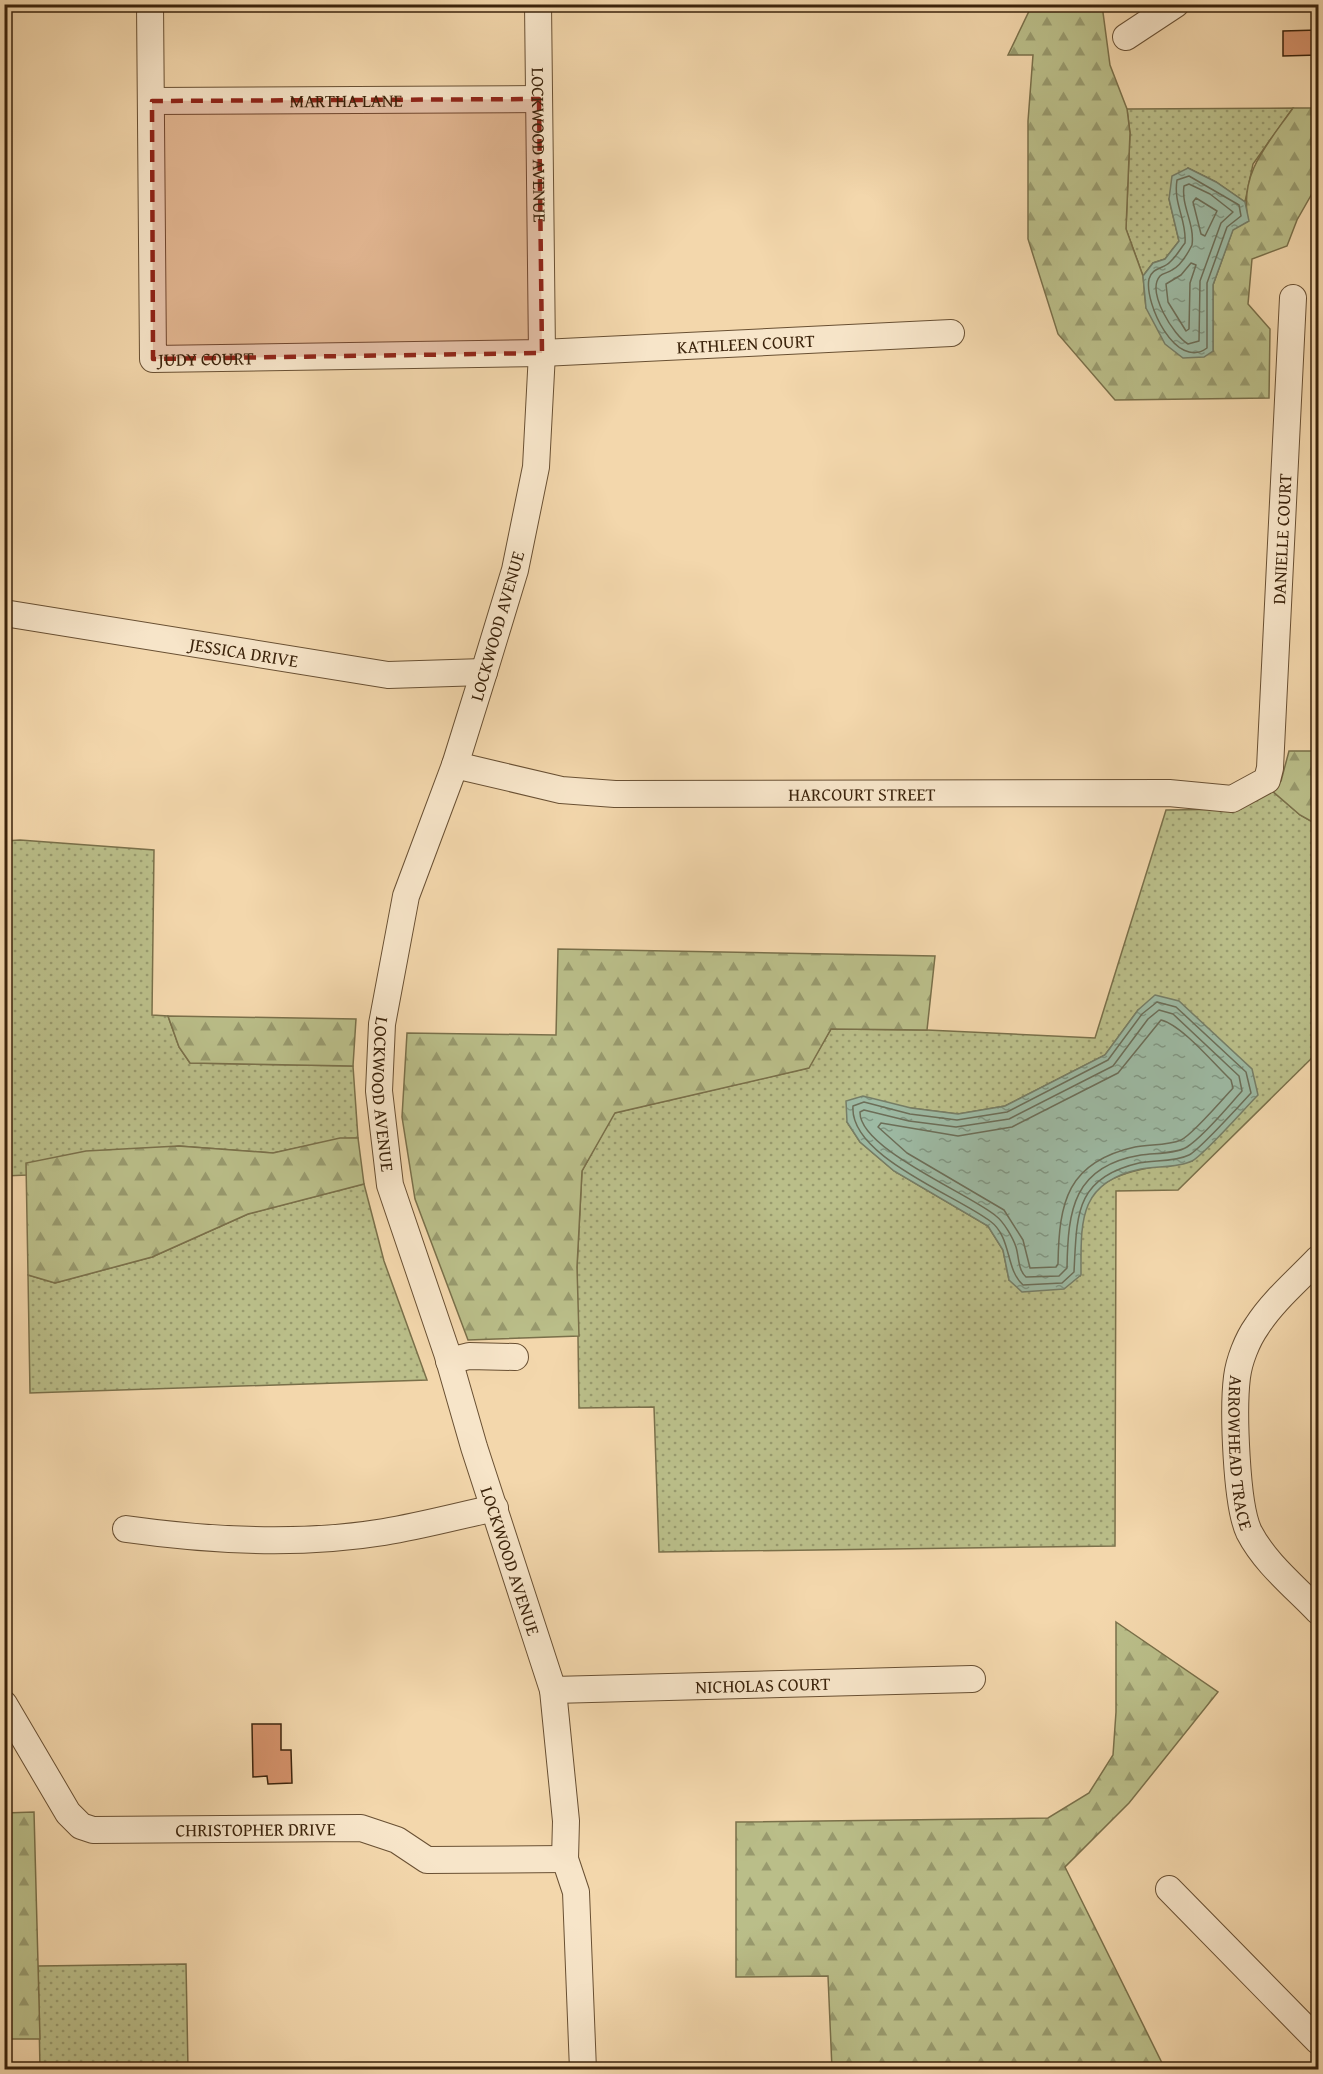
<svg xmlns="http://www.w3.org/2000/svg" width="1323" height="2074" font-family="'Gentium Book Plus',serif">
	<defs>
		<pattern id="grass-dots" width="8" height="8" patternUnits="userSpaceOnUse" patternTransform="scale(1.5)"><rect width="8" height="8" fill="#babe89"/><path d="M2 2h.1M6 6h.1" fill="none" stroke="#989a6e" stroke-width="1.8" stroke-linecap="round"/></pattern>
		<pattern id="forest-firs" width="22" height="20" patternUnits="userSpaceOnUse" patternTransform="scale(1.5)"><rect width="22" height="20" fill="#babe89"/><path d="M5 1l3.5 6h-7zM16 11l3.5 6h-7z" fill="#989a6e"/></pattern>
		<pattern id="water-ripples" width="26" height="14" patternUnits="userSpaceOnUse" patternTransform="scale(1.5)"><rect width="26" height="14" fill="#9dbaa4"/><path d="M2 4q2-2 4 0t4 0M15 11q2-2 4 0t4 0" fill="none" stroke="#819784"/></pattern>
	</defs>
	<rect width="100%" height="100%" fill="#f3d7ac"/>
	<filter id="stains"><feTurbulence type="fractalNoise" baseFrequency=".00333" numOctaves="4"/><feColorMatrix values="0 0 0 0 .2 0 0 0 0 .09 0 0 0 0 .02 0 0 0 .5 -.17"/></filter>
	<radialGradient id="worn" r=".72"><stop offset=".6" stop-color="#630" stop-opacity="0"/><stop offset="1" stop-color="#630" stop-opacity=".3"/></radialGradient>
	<!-- grass -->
	<path fill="url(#grass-dots)" stroke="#7a704a" stroke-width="1.5" fill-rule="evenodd" d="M1293,108L1253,164L1245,202L1216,182L1188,168L1169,199L1179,241L1165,259L1153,263L1143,276L1126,229L1130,133L1127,109Z
		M1270,789L1300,815L1318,825V1052L1178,1190L1116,1191L1115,1546L659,1552L654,1407L579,1408L577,1267L582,1171L614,1113L808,1068L831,1029L927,1030L1095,1038L1166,810L1241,809ZM1138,1010L1192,1161C1162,1166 1107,1169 1090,1198C1078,1217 1081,1254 1080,1276L1009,1280L1003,1250L988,1226L894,1171L860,1142L847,1122L911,1108L958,1114L1005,1106L1105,1055Z
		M20,840L154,850L152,1015L168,1016L179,1047L190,1063L353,1066L358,1138L340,1139L273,1153L179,1146L27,1175L5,1176V841Z
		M364,1184L384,1261L427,1380L30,1393L28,1275L55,1283L152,1257L248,1214Z
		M186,1964L188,2069H40L38,1966Z"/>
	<!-- forest -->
	<path fill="url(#forest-firs)" stroke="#7a704a" stroke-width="1.5" d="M1032,5H1102L1110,65L1127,109L1130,133L1126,229L1143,276L1146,308L1213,351V285L1233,229L1248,221C1239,173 1267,145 1293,108H1318V183L1297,220L1287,246L1252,259L1248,304L1270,329L1269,398L1115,400L1058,334L1028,239V121L1033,55H1008Z
		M1289,751H1318V825L1300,815L1270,789L1281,781Z
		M558,949L935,956L927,1030L831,1029L809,1068L615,1113L582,1171L577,1267L579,1336L468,1340L415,1199L402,1117L407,1033L556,1035Z
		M168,1016L356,1019L353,1066L190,1063L179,1047Z
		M340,1138H358L364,1184L248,1214L152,1257L55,1283L28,1275L26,1163L86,1151L178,1146L273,1153Z
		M1116,1622L1218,1692L1129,1803L1065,1867L1165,2069H832L828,1976L736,1977V1822L1048,1818L1089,1793L1113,1755L1116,1712Z
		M34,1812L40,2039H5V1813Z"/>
	<!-- water -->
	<path fill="url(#water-ripples)" stroke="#767e67" stroke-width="1.5" d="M1188,168L1216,182L1245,202L1249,221L1233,230L1213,285V351L1204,357L1183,358L1165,344L1146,308L1143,276L1153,263L1165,259L1179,241L1169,199L1172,176Z
		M1155,995L1179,1001L1252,1069L1258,1095C1245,1108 1204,1155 1192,1161C1178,1168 1156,1166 1141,1169C1078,1182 1081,1221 1081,1275L1064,1289L1022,1292L1009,1280L1003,1250L988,1226L894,1171L860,1142L847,1122L846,1101L863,1096L911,1108L958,1114L1005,1106L1105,1055L1138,1010Z"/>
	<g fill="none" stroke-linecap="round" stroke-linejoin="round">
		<!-- shore -->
		<path stroke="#6c6e58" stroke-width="1.5" d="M1189,176L1239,205L1241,216L1227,227L1207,283V348C1176,371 1144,303 1149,279C1152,267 1164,269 1170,262C1176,257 1180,249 1185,243C1187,220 1173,204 1177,180Z
			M1189,184L1210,194L1233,212L1221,223L1200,281L1199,341L1188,344C1174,336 1146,292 1160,276C1163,273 1168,273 1172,270C1180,266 1188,253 1192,245C1195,224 1181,206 1184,186Z
			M1196,198L1217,211L1205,236L1201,234L1193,202Z
			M1191,263L1196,265L1190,283L1189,329L1186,331L1168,302L1166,284L1181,275Z
			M1157,1002L1176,1007L1246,1072L1251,1093C1242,1103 1198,1151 1189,1155C1175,1162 1154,1160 1139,1163C1074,1178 1077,1216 1074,1272L1062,1283L1023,1285C1005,1269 1012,1237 990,1221C956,1195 849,1156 853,1106L864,1102L910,1114L957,1120L1007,1112L1108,1060L1142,1014Z
			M1159,1010L1173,1014L1239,1076L1242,1091C1229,1106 1203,1137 1187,1147C1176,1154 1154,1153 1141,1155C1073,1166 1068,1210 1067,1268L1059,1276L1026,1277C1018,1270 1019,1257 1016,1247C1013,1238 1004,1222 996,1216C970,1194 859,1149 860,1112L864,1110L909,1121L956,1127L1009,1119L1113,1066L1148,1019Z
			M1161,1020C1182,1025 1215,1065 1231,1080L1233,1088C1224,1098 1191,1136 1181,1140C1167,1146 1149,1144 1135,1147C1067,1162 1059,1202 1058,1264L1056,1267L1030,1268L1023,1240L1004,1210L907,1153L878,1127L881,1123L958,1136L1012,1127L1118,1073Z"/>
	</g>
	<!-- building -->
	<path fill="#d4916a" stroke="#3b230b" stroke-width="1.5" d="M1318,30V55L1283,56V31Z
		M252,1724H281V1750H291L292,1783L268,1784L267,1776L253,1777Z"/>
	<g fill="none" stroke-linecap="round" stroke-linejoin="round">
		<defs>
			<g id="minor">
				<path id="s1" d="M150,4L153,359L542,353L951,333"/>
				<path id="s2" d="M538,4L542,353L536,467L515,570L484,672L455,765L406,896L382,1024L379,1091L390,1185L447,1353L474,1447L553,1690L566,1821L565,1859L576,1892L583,2070"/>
				<path d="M1126,37L1176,4"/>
				<path id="s3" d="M152,101L539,99"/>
				<path id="s4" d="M4,613L388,675L484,672"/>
				<path id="s5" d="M455,765L561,790L615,794L1169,793L1232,799L1267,780L1270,768L1293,298"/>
				<path id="s6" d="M1318,1259C1298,1280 1273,1301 1257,1326C1247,1340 1239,1361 1237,1377C1233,1409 1236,1505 1249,1532C1265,1563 1294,1586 1318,1611"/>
				<path d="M449,1361L469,1356L515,1357"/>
				<path d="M126,1529C211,1541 298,1546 384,1532C421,1526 458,1516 495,1508"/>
				<path id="s7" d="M553,1690L972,1679"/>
				<path id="s8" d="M4,1704L68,1813L81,1826L93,1830L361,1828L397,1840L427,1860L565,1859"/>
				<path d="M1169,1889L1318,2041"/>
			</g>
		</defs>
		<!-- minor casing -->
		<use href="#minor" stroke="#695033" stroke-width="28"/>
		<!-- minor -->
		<use href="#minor" stroke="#f7e5c9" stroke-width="26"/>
	</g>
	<!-- marked area -->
	<path fill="#8f2418" fill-opacity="0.2" stroke="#8f2418" stroke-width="4.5" stroke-dasharray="12 8" stroke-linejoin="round" d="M539,99L542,353L153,359L152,101Z"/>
	<g text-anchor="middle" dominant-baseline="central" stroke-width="4.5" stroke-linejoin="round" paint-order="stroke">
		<!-- street labels -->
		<g font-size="18" fill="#3b230b" stroke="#f7e5c9">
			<text stroke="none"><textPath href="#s3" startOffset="194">MARTHA LANE</textPath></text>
			<text stroke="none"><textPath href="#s2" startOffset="141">LOCKWOOD AVENUE</textPath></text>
			<text stroke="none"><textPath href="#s1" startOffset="948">KATHLEEN COURT</textPath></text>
			<text stroke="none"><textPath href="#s1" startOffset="408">JUDY COURT</textPath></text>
			<text stroke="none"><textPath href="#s5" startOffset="1062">DANIELLE COURT</textPath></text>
			<text transform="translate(497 626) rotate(-74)">LOCKWOOD AVENUE</text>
			<text stroke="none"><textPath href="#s4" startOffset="243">JESSICA DRIVE</textPath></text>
			<text stroke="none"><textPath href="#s5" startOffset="410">HARCOURT STREET</textPath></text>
			<text stroke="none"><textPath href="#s2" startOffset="1113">LOCKWOOD AVENUE</textPath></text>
			<text stroke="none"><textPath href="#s6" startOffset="222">ARROWHEAD TRACE</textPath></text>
			<text stroke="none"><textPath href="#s2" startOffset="1599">LOCKWOOD AVENUE</textPath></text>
			<text stroke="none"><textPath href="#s7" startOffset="210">NICHOLAS COURT</textPath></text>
			<text stroke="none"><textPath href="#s8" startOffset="320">CHRISTOPHER DRIVE</textPath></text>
		</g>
	</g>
	<!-- margin -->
	<rect width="1323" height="2074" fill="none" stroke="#f3d7ac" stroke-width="24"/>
	<rect x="6" y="6" width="1311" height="2062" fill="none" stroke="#3b230b" stroke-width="3"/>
	<rect x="12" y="12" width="1299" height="2050" fill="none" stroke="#3b230b" stroke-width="1.5"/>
	<rect width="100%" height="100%" filter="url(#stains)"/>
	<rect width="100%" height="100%" fill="url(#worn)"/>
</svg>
